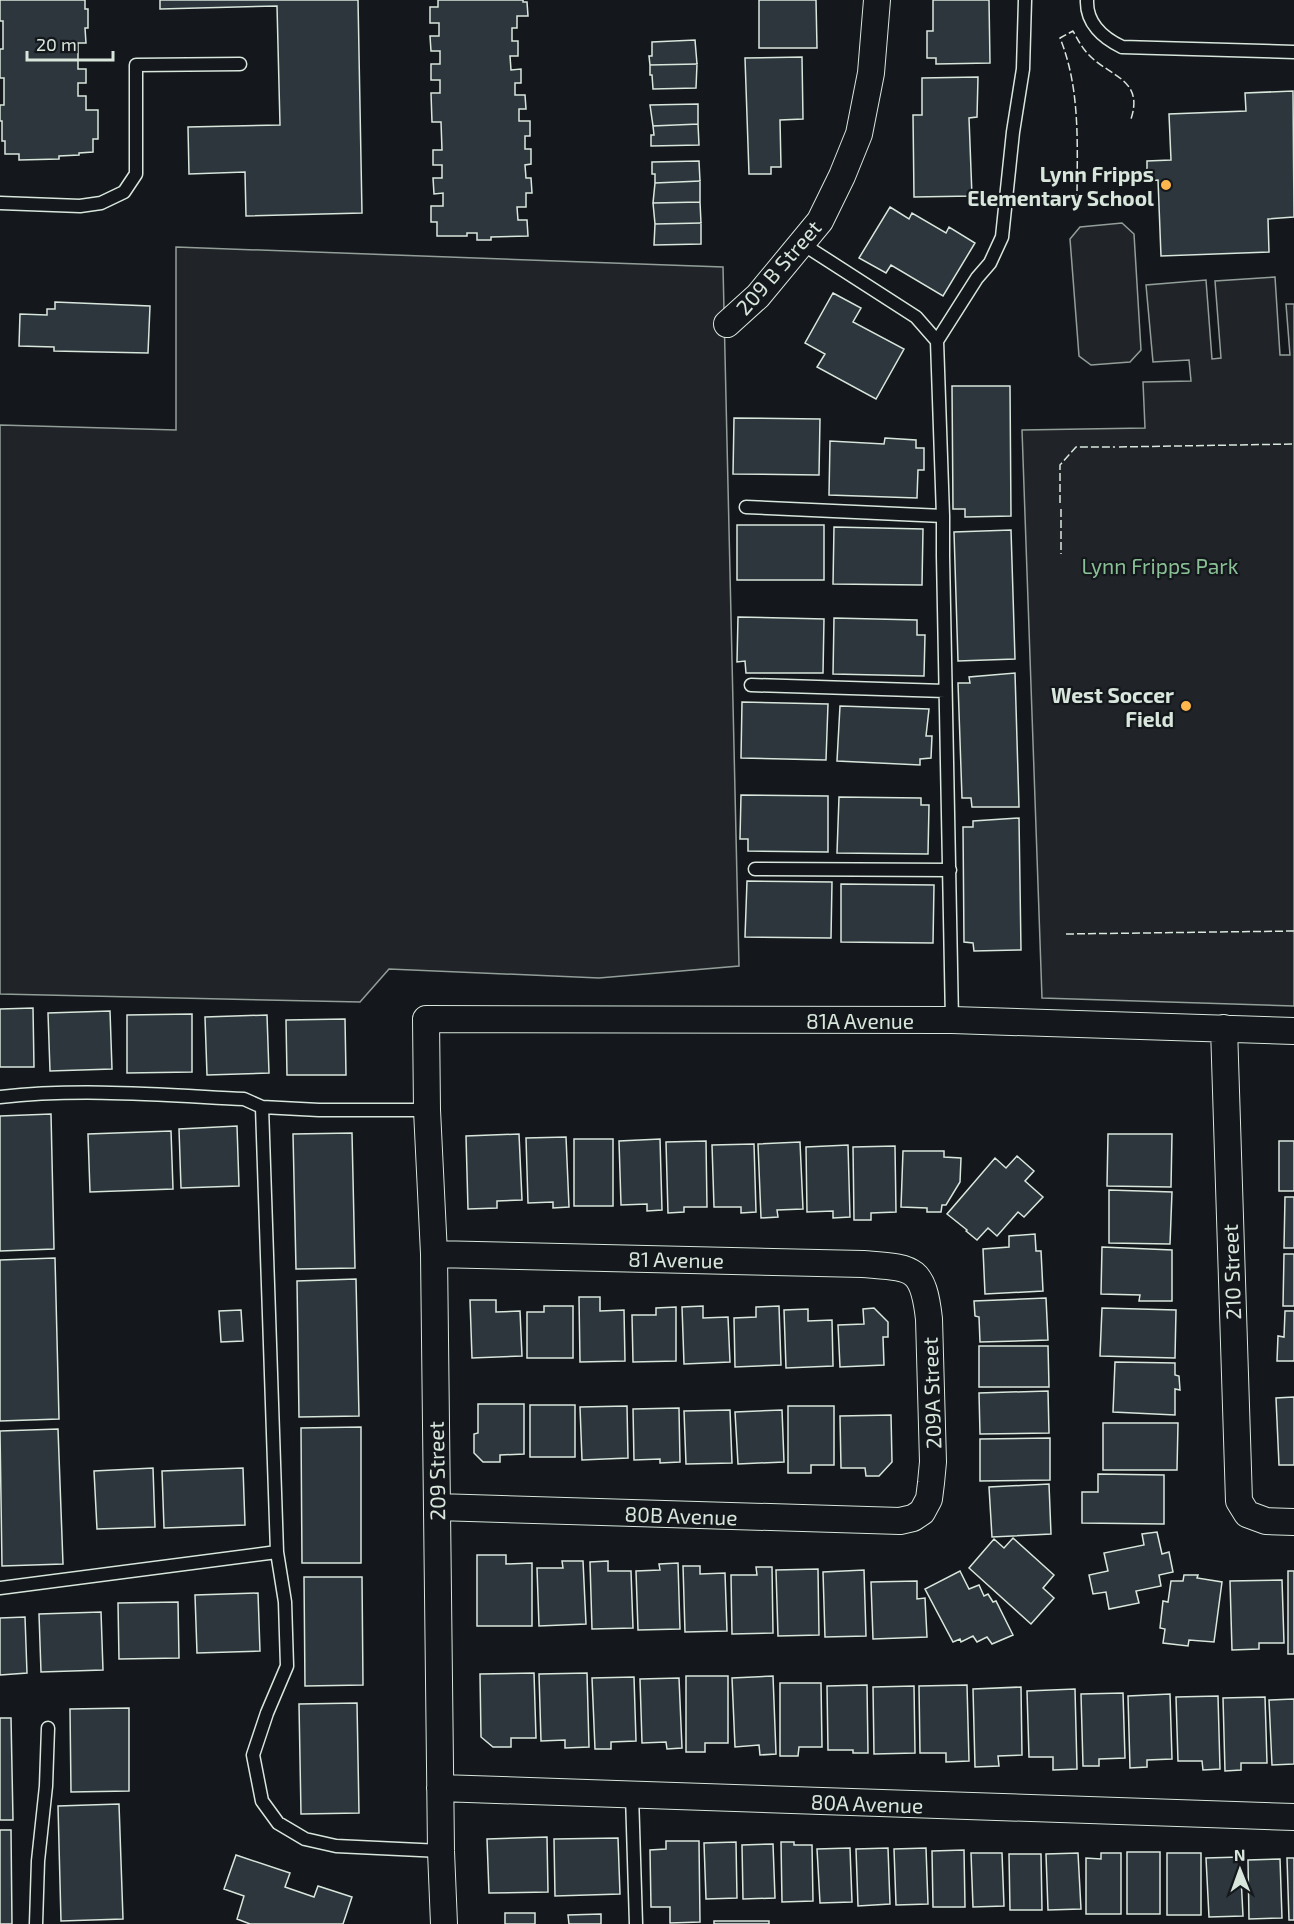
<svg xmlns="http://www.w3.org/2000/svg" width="1294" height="1924" font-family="'Exo 2',sans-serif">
	<rect width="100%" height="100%" fill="#14181c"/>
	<!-- green -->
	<path fill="#202428" stroke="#939e99" stroke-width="1.5" d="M1122,223L1134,234L1141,350L1130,362L1091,365L1079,356L1070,239L1080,227Z
		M176,247L723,267L739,966L599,978L389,969L360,1002L0,994V425L176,430Z
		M1275,277L1280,355H1290L1286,304H1294V1006L1042,998L1022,430L1145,428L1143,382L1191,381L1189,360L1153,362L1146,285L1206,280L1212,359L1221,358L1215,281Z"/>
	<!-- building -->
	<path fill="#2c363c" stroke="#d8e6dc" stroke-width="1.5" d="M0,0H85V9H88V28H85L86,43H78V69H86V83H78V96H86V110H98V139H93V152L79,153V155L59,156V159L19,160V154H5V141H2V121H0V105H4V78H0V49H3V21H0Z
		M160,0H358L362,213L246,216L245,172L189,174L188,127L280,125L277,6L160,9Z
		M438,0H523V2H527L528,16H517V28H512V41H518V56H510L511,70L521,69V83H515V95H525L526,109H519V121H530V136H525V149H531V164L525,165L526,178H531L532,193H526V207H517L518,220H527L528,236L491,237V240H477V233H467V236H437V222H431V206H443V193L434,194L433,178H442V165H433V150H442L441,122H432L431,93H440V80H431V64H440V51H431L430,36H439V23H430V7H438Z
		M759,0H816L817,48H759Z
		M933,0H989L990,63L936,64V58H927V31H933Z
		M695,40L697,64L650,65L649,56H652V42Z
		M802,57L803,119L780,120L781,167H771V174H749L745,58Z
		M697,64L696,88L653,89L652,75H650V65Z
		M978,77L977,117L969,118L972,196L914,197L913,115H922V78Z
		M1293,91L1294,217L1268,219L1269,252L1161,256L1158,180L1147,181V161L1171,160L1169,114L1246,111L1245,93Z
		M698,104V124L653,126L650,105Z
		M698,124L699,145L651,146V135H654L653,126Z
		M699,161L700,181L655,183V174H652V162Z
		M700,181V202L653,203L655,183Z
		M700,202L701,223L655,224L653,203Z
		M890,207L909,219L912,213L946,233L949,227L975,243L943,296L891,265L886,273L859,258Z
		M701,223V244L654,245L655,224Z
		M833,293L861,308L853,322L904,349L876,399L817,367L825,354L805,343Z
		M55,302L150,306L148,353L54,351V347L19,346L20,314L47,315V309H55Z
		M952,386H1010L1011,516L965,517V509H953Z
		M734,418L820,419L819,475L733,474Z
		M885,438L916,440V448H924V470H918L917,498L829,495L830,441L884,444Z
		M737,525H824V580H737Z
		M834,527L923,529L922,585L833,584Z
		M1011,530L1015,659L958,661L954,532Z
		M738,617L824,619L823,673H746L745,661L737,662Z
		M834,618L917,620V635H925L924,676L833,674Z
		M1015,673L1019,807H972L971,798H962L958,683H970L969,677Z
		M742,702L828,704L826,760L741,758Z
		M840,706L929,709L926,736H932L931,758L920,759V765L837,761Z
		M741,795L828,796V852L748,851V839H740Z
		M839,797L921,798V805H929L928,854L837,853Z
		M1019,818L1021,950L974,951L973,943L964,942L963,827H973V821Z
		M747,881L832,882L831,938L745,937Z
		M841,884L934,885L933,943L841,942Z
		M33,1008L34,1067H0V1009Z
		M110,1011L112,1069L50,1071L48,1013Z
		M192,1014V1072L127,1073V1015Z
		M267,1015L269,1073L207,1075L205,1017Z
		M345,1019L346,1075H287L286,1020Z
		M51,1114L54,1249L0,1251V1116Z
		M237,1126L239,1186L181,1188L179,1129Z
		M171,1131L173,1189L90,1192L88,1134Z
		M352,1133L355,1268L296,1269L293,1134Z
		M519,1134L522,1200L497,1201V1208L468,1209L466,1136Z
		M1108,1134H1172L1171,1187L1107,1186Z
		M566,1137L569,1207L553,1208V1202L528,1203L526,1138Z
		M574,1139H613V1206H574Z
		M660,1139L662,1210L647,1211V1204L621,1205L619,1141Z
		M706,1141L707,1207H684V1212L668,1213L666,1142Z
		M1279,1141H1294V1191H1279Z
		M800,1142L803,1209L777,1210L778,1217L761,1218L758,1144Z
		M754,1144L756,1212L741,1213V1207H714L712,1145Z
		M848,1145L850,1217L833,1218V1211L807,1212L806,1147Z
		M895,1146L896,1212L871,1213V1220H854L853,1147Z
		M903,1151H944V1157L961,1158L960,1182L946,1205H942L941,1212H927V1208L901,1207Z
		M1017,1156L1034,1171L1025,1181L1043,1197L1024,1217L1018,1212L997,1236L988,1228L977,1240L966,1231L967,1230L947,1214L995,1158L1006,1168Z
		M1109,1190L1172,1192L1170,1244L1109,1243Z
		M1285,1197H1294V1248H1284Z
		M1035,1234L1036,1251H1041L1043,1291L985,1294L983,1249L1009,1247V1236Z
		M1102,1247L1172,1250V1301H1139L1140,1295L1101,1294Z
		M1284,1254H1294V1306H1283Z
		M55,1258L59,1419L0,1421V1260Z
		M356,1279L359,1416L299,1417L297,1281Z
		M579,1297H600V1311L624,1310L625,1361L580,1362Z
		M1046,1298L1048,1340L980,1342L979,1317L975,1316L974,1301Z
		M470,1300H496V1312L520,1311L522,1356L472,1358Z
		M544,1306H573V1358H527V1312H544Z
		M703,1306V1318L728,1317L730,1362L684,1364L682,1307Z
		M779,1306L781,1365L735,1367L734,1318L756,1317V1307Z
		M676,1307V1361L633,1362L632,1315H656V1308Z
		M874,1308L888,1322V1337H883L884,1365L840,1367L838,1325L864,1324L863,1309Z
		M1102,1308L1176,1310L1175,1358L1100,1356Z
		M808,1309V1321L832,1320L833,1366L786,1368L784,1310Z
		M241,1310L243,1341L221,1342L219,1311Z
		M1285,1311H1294V1361H1277L1278,1336L1284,1337Z
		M979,1346H1048L1049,1387H979Z
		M1115,1362L1175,1363V1375L1179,1376L1180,1390L1175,1389V1415L1113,1412Z
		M1048,1391L1049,1433L980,1434L979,1393Z
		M1294,1397V1465H1279L1276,1398Z
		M478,1404H524V1454L500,1455V1462H483L474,1453V1434L478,1433Z
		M530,1405H575V1457H530Z
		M627,1406L628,1458L582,1460L580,1407Z
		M788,1406H834V1465H811V1473H788Z
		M679,1408L680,1462L660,1463V1459L634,1460L633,1409Z
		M730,1410L732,1463L686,1464L684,1411Z
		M782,1410L784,1462L738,1464L735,1412Z
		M891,1415L892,1462L879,1476H866L865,1468H841L840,1416Z
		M1103,1423H1178L1177,1470H1103Z
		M361,1427V1563H302L301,1428Z
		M58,1429L63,1564L2,1566L0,1431Z
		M1050,1438V1480L980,1481V1439Z
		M153,1468L155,1527L97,1529L94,1471Z
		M243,1468L245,1525L164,1528L162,1471Z
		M1098,1474L1164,1475V1524L1082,1523V1492H1098Z
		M1049,1484L1051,1534L992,1537L989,1487Z
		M1157,1532L1162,1554L1169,1552L1173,1572L1159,1575L1161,1586L1136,1591L1139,1603L1109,1609L1106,1592L1093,1594L1089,1575L1108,1571L1104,1553L1144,1545L1142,1534Z
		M1013,1538L1054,1575L1043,1588L1054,1598L1031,1624L969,1568L994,1539L1004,1548Z
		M477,1555H506V1564L532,1563V1626H477Z
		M562,1561H583L586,1624L539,1626L537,1568H563Z
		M608,1561V1571H631L633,1628L592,1629L590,1562Z
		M678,1563L680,1629L638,1630L636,1571L660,1570L659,1564Z
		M683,1566H700V1574L725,1573L727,1631L685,1632Z
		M756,1567H772L773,1633L732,1634L731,1575H757Z
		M818,1569L819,1635L778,1636L776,1570Z
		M864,1570L866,1636L825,1637L823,1572Z
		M960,1571L969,1589L979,1585L984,1596L988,1594L993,1602L996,1601L1013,1635L992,1644L987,1637L977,1642L973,1636L961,1642L960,1639L953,1642L925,1589Z
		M1288,1571H1294V1654H1288Z
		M1184,1575H1198L1197,1578L1222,1582L1214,1642L1189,1640L1188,1646L1163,1643L1165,1629L1160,1628L1163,1601L1168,1602L1171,1581H1183Z
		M304,1577H362L363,1685L305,1686Z
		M1282,1580L1284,1643H1259V1649L1232,1650L1230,1581Z
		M917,1581V1599L925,1598L927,1637L873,1639L871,1582Z
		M258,1593L260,1651L197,1653L195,1595Z
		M178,1602L179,1658L119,1659L118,1603Z
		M101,1612L103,1670L41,1672L39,1614Z
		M25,1617L27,1673L0,1675V1618Z
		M534,1673L536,1738H511V1747H493L481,1737L480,1674Z
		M587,1673L589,1747L565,1748V1740L541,1741L539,1674Z
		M686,1676H728V1743H705V1752H686Z
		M773,1676L776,1754L760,1755L759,1745L735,1747L732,1678Z
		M634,1677L636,1741L611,1742V1749H595L592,1678Z
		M679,1678L682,1748L667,1749L666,1742L642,1743L640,1679Z
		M780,1683H821L822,1747H799L798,1756H780Z
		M867,1685L868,1753H853V1750H828L827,1686Z
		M967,1685L969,1761L946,1762V1753H920L919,1686Z
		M914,1686L915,1753L874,1754L873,1687Z
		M1021,1687L1022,1755L998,1756L999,1766L975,1767L973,1689Z
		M1075,1689L1077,1769L1053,1770V1757H1029L1027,1691Z
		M1123,1693L1125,1758L1099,1759V1766H1083L1081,1694Z
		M1170,1694L1172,1759L1147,1760V1767L1130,1768L1128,1696Z
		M1218,1696L1220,1769L1203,1770L1202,1761H1178L1176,1697Z
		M1265,1697L1267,1763H1241V1770L1225,1771L1223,1698Z
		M1294,1699V1764L1272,1765L1269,1700Z
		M357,1703L359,1813L301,1814L299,1704Z
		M129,1708V1791L71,1792L70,1709Z
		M0,1718H11L13,1820H0Z
		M119,1804L123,1919L61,1921L58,1806Z
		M0,1830H11L12,1924H0Z
		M547,1837L548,1892L489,1893L487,1839Z
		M618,1838L620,1894L555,1896L554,1839Z
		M666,1841H699L700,1922L670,1923V1907H651L650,1850L666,1849Z
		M736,1842L737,1898L706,1899L704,1843Z
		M781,1842H794V1845H812L813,1901L782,1902Z
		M773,1844L775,1898L743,1899L742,1845Z
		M850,1848L852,1902L820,1903L817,1849Z
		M888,1848L890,1904L858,1906L856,1849Z
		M926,1848L928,1904L896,1905L894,1849Z
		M964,1850L965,1907H933L932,1851Z
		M1127,1852H1160V1914H1127Z
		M971,1853H1002L1004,1906L973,1907Z
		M1078,1853L1081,1909L1048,1910L1046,1854Z
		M1101,1853H1121V1914H1086V1858L1101,1859Z
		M1167,1853H1201V1915H1167Z
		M1009,1854H1041L1042,1910H1010Z
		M236,1855L290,1873L285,1887L314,1897L318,1886L352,1897L343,1924H250L237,1919L244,1896L224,1889Z
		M1240,1857L1243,1916L1209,1917L1206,1858Z
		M1287,1858H1294V1920H1289Z
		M1280,1859L1282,1918L1249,1919L1248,1860Z
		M505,1913H535V1924H505Z
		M601,1914V1924H569L568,1915Z
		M714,1921H769V1924H714Z"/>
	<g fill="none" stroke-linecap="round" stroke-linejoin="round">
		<defs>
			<path id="lane" d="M1087,0C1086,23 1103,38 1122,47L1294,52
				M0,203L80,206L101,203L124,192L136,174V65L240,64
				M801,243L916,317L937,341L943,516V556L952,1020
				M937,341L977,278L990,263L1002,237L1013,132L1023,69L1025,0
				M746,507L943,516
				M751,685L945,691
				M755,869L950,870
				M0,1097C81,1088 162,1095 244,1099L262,1107L319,1110H427
				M262,1107L277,1552L285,1602L287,1666L267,1713L253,1755L262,1801L278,1823L305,1839L336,1846L441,1851
				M0,1588L277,1552
				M632,1795L636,1924
				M36,1924L38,1861L46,1786L48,1728"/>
			<path id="street" d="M727,324L758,296L820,221L842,176L859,134L871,73L877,0
				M1224,1028L1239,1501L1247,1514L1266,1521L1294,1522
				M434,1254L863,1264C912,1268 923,1265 929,1319L933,1462L931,1483L929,1499L922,1512L913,1518L900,1521L437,1507
				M440,1788L1294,1817
				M444,1924L441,1851L434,1254L427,1110L426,1019L952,1020L1294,1031"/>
		</defs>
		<!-- lane casing -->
		<use href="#lane" stroke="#d8e6dc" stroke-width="15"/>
		<!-- street casing -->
		<use href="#street" stroke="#d8e6dc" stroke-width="28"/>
		<!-- lane -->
		<use href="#lane" stroke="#14181c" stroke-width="12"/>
		<!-- street -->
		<use href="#street" stroke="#14181c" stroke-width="26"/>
		<!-- fence -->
		<path stroke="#d8e6dc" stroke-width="1.5" stroke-dasharray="8 3" stroke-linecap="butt" d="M1077,202C1077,146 1081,90 1060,38L1073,31C1078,40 1082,48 1089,55C1110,77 1144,79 1131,119
			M1119,447L1294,444
			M1060,503V465L1076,447H1115
			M1061,509V554
			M1066,934L1294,931"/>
	</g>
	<!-- markers -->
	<g fill="#ffb74d" stroke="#14181c" stroke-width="2">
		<circle cx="1166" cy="185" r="6"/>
		<circle cx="1186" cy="706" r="6"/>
	</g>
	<g text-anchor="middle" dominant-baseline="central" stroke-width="4.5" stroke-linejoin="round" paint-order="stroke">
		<!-- poi labels -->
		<g font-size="21" font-weight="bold" fill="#d8e6dc" stroke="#14181c" text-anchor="end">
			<text x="1154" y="173">Lynn Fripps<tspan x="1154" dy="24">Elementary School</tspan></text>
			<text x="1174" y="694">West Soccer<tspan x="1174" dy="24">Field</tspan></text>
		</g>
		<!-- street labels -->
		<g font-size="21" fill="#d8e6dc" stroke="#14181c">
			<text transform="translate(778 267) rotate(-49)">209 B Street</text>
			<text x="860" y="1020">81A Avenue</text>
			<text transform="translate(676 1259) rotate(1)">81 Avenue</text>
			<text transform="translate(1231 1272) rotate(-92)">210 Street</text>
			<text transform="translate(931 1393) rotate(-92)">209A Street</text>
			<text transform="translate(436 1471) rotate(-91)">209 Street</text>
			<text transform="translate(681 1515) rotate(2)">80B Avenue</text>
			<text transform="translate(867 1803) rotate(2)">80A Avenue</text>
		</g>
		<!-- park labels -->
		<g font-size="21" fill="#8ac095" stroke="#14181c">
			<text x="1160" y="565">Lynn Fripps Park</text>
		</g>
	</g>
	<!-- north arrow -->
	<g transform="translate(1240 1870) rotate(359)" stroke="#14181c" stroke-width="4.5" paint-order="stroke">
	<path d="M0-4.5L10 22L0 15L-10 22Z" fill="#d8e6dc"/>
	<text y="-9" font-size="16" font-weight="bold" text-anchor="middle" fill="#d8e6dc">N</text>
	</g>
	<!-- scale -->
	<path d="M27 51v9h86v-9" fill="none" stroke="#d8e6dc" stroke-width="3"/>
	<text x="36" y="51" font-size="18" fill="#d8e6dc" stroke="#14181c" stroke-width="4.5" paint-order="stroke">20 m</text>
</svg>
